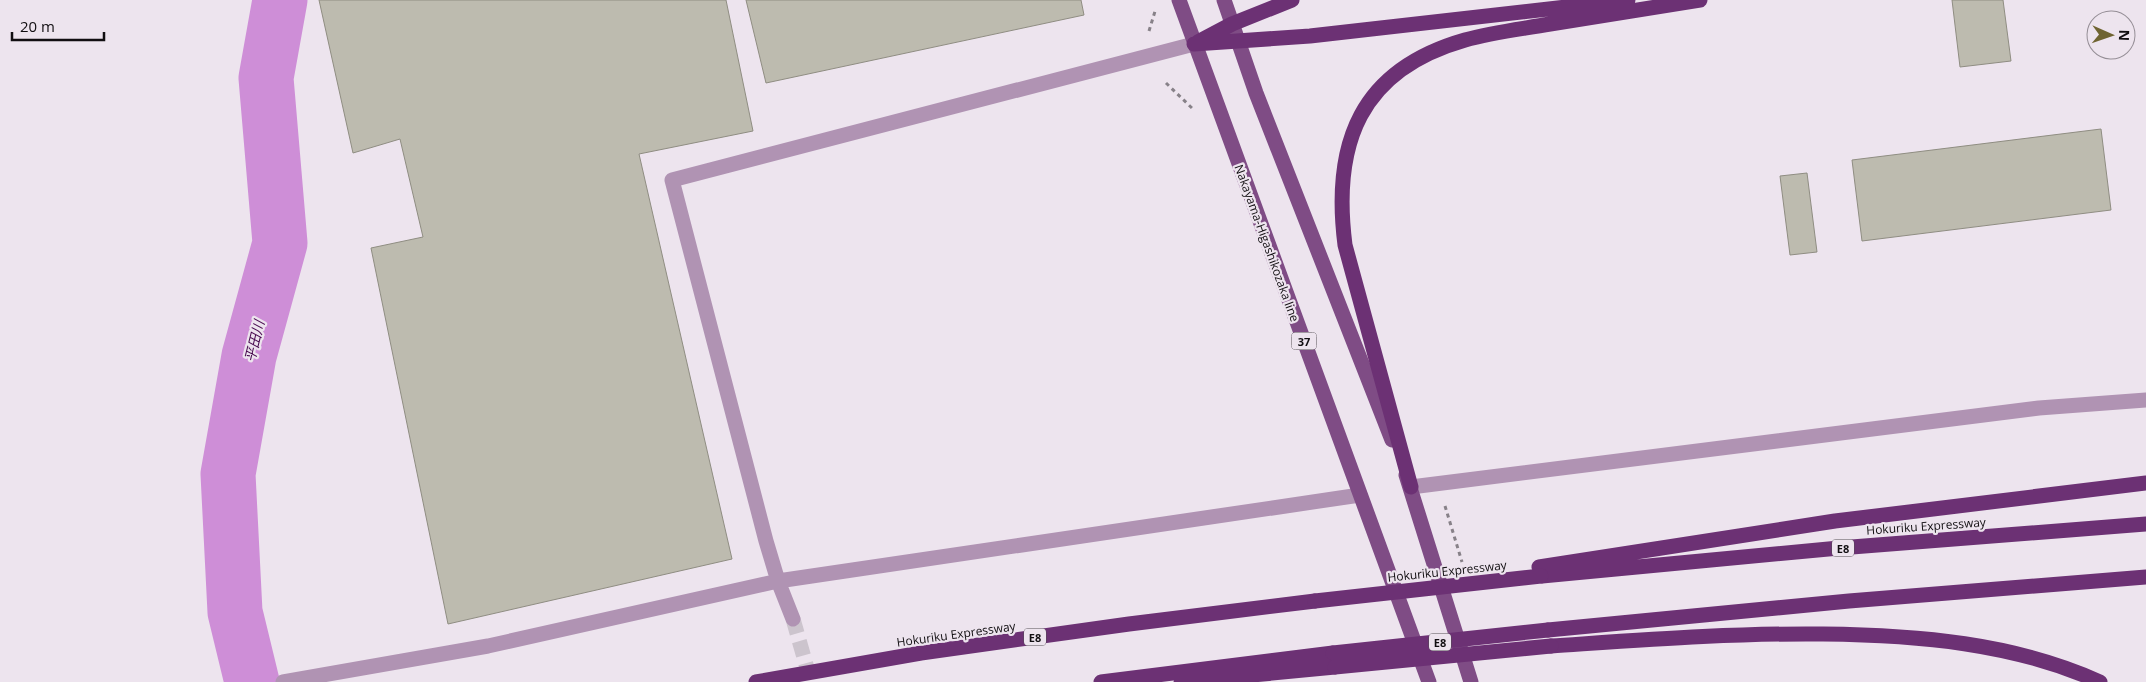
<svg xmlns="http://www.w3.org/2000/svg" width="2146" height="682" font-family="'Open Sans','Noto Sans JP',sans-serif">
	<rect width="100%" height="100%" fill="#ede4ee"/>
	<g fill="none" stroke-linecap="round" stroke-linejoin="round">
		<!-- river -->
		<path stroke="#ce8ed7" stroke-width="55" d="M252,682L235,612L228,474L249,356L280,243L266,78L280,0"/>
	</g>
	<!-- building -->
	<path fill="#bdbbaf" stroke="#8f8d82" d="M319,0H726L753,131L639,154L732,559L448,624L371,248L423,237L400,139L353,153Z
		M746,0H1081L1084,15L766,83Z
		M1952,0H2003L2011,61L1960,67Z
		M2101,129L2111,210L1862,241L1852,160Z
		M1807,173L1817,252L1790,255L1780,176Z"/>
	<g fill="none" stroke-linecap="round" stroke-linejoin="round">
		<!-- minor-tunnel -->
		<path stroke="#ccc4cd" stroke-width="15" stroke-dasharray="15 8" stroke-linecap="butt" d="M793,619L811,682"/>
		<!-- path -->
		<path stroke="#878188" stroke-width="3" stroke-dasharray="4 4" stroke-linecap="butt" d="M1149,31L1156,8
			M1166,83L1194,110
			M1445,506L1462,562"/>
		<!-- minor -->
		<path stroke="#b093b3" stroke-width="15" d="M1411,487L2039,408L2146,400
			M793,619L778,581L766,541L672,180L1194,44
			M283,682L488,646L778,581L1360,495"/>
		<!-- primary -->
		<path stroke="#7f4c85" stroke-width="15" d="M1179,0L1429,682
			M1224,0L1256,93L1392,440
			M1406,475L1471,682"/>
		<!-- motorway -->
		<path stroke="#6c3174" stroke-width="15" d="M1198,42L1232,24L1292,0
			M1194,44L1310,36L1628,0
			M1411,487L1345,245C1332,143 1360,70 1465,40C1493,32 1522,29 1550,24C1600,16 1650,8 1700,0
			M1539,567L1835,521L2146,483
			M1542,576L1839,548L2146,524
			M1548,630L1849,601L2146,577
			M1551,646C1642,640 1732,633 1823,634C1917,635 2014,643 2100,682
			M756,682L921,653L1129,624L1315,601
			M1101,682L1333,653
			M1181,682L1335,667"/>
		<!-- motorway-bridge -->
		<path stroke="#6c3174" stroke-width="15" d="M1315,601L1541,576
			M1333,653L1548,630
			M1335,667L1551,646"/>
	</g>
	<g text-anchor="middle" dominant-baseline="central" stroke-width="4.5" stroke-linejoin="round" paint-order="stroke">
		<!-- shield labels -->
		<g fill="#ede4ee" stroke="#534e53" stroke-width="1">
			<rect x="1291.5" y="332.5" width="25" height="17" rx="4"/>
			<rect x="1832" y="539.5" width="22" height="17" rx="4"/>
			<rect x="1024" y="628.5" width="22" height="17" rx="4"/>
			<rect x="1429" y="633.5" width="22" height="17" rx="4"/>
		</g>
		<g font-size="11" font-weight="bold" fill="#110e11">
			<text x="1304" y="341">37</text>
			<text x="1843" y="548">E8</text>
			<text x="1035" y="637">E8</text>
			<text x="1440" y="642">E8</text>
		</g>
		<!-- street labels -->
		<g font-size="12" fill="#110e11" stroke="#ede4ee">
			<text transform="translate(1267 243) rotate(70)">Nakayama-Higashikozaka line</text>
			<text transform="translate(1926 526) rotate(-4)">Hokuriku Expressway</text>
			<text transform="translate(1447 571) rotate(-6)">Hokuriku Expressway</text>
			<text transform="translate(956 634) rotate(-8)">Hokuriku Expressway</text>
		</g>
		<!-- water labels -->
		<g font-size="14" font-style="italic" fill="#46094e" stroke="#ede4ee">
			<text transform="translate(254 341) rotate(-76)">平田川</text>
		</g>
	</g>
	<!-- north arrow -->
	<g transform="translate(2111 35) rotate(92)"><circle r="24" fill="#ede4ee" stroke="#958e96"/>
	<path d="M0-4L9 19L0 12L-9 19Z" fill="#6f6431"/>
	<text y="-8" font-size="14" font-weight="bold" text-anchor="middle" fill="#110e11">N</text>
	</g>
	<!-- scale -->
	<path d="M12 32v8h92v-8" fill="none" stroke="#110e11" stroke-width="2.5"/>
	<text x="20" y="32" font-size="15" fill="#110e11" stroke="#ede4ee" stroke-width="4" paint-order="stroke">20 m</text>
</svg>
